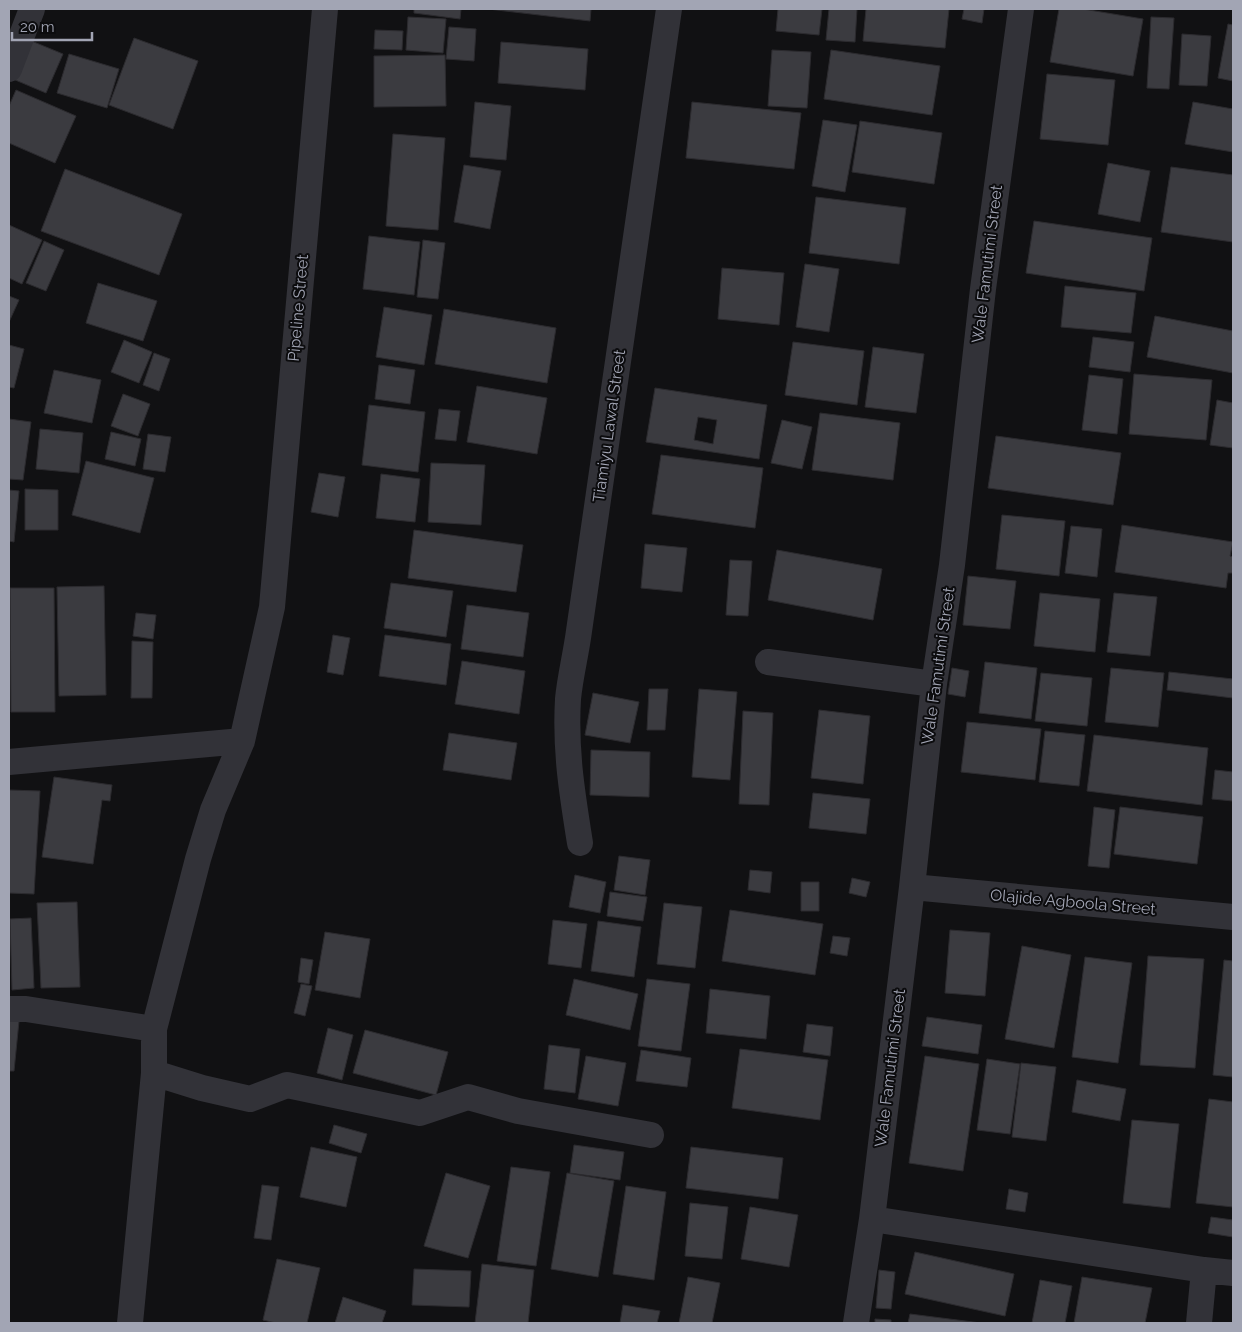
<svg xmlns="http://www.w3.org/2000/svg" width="1242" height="1332" font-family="Raleway,sans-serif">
	<rect width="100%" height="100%" fill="#111113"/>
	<!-- building -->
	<path fill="#3b3b40" stroke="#2c2b2f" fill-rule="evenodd" d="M414,9H461L460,19L414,13Z
		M488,9H591L590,21Z
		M778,9H822L819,35L776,31Z
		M829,9H857L855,42L826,40Z
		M866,9H949L945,48L863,41Z
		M964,9H984L982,23L962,19Z
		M1059,9H1083L1143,19L1133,76L1050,62Z
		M408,17L446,19L443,53L406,50Z
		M1151,17L1174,18L1169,89L1147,88Z
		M1228,24L1233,25V81L1218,78Z
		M449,27L476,29L474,61L446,59Z
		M375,30L403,31L402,50L374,49Z
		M1182,34L1211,36L1207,86L1179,85Z
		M134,38L198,61L173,129L109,105Z
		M29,40L63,54L46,93L13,79Z
		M501,42L588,49L585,90L498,83Z
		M772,50L811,52L807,108L768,106Z
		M831,50L940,66L932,115L824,99Z
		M69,54L119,69L107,108L57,93Z
		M445,55L446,106L374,107V56Z
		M1047,74L1115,80L1108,145L1040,139Z
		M16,90L76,116L55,163L9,143V106Z
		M475,102L511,106L506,160L470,157Z
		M692,102L801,113L794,169L686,158Z
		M1193,102L1233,109V152L1185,144Z
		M823,120L857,125L845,192L812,186Z
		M860,121L942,133L934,184L852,172Z
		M393,134L445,138L438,230L386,226Z
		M1108,163L1150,171L1140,222L1098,214Z
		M464,165L501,171L490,229L454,222Z
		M1171,167L1233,175V242L1161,232Z
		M65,169L182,214L159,275L41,231Z
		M816,197L906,208L899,264L809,253Z
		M1034,221L1152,238L1144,291L1026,273Z
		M9,225L42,240L22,284L9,278Z
		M369,236L420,242L414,295L363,289Z
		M423,240L445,243L438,299L417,297Z
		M44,241L64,250L46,291L26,283Z
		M805,264L839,269L829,332L796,327Z
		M722,268L784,273L779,325L718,319Z
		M98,283L157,301L143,341L86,323Z
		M1065,286L1136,293L1131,333L1061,327Z
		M9,296L19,300L9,322Z
		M384,307L432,315L424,365L376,357Z
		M444,309L556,328L547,383L435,364Z
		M1155,316L1233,331V373L1147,357Z
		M1093,337L1134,342L1130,372L1089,367Z
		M124,340L152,352L139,383L111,372Z
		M793,342L864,351L857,405L785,395Z
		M9,345L24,349L14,388L9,387Z
		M873,347L924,354L916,413L865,407Z
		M154,353L170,359L159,391L143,385Z
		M379,365L415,370L410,404L375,399Z
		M54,370L101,380L92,423L44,413Z
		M1134,374L1212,380L1206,440L1129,434Z
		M1089,375L1123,379L1117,434L1082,430Z
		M477,386L547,398L537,454L467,442Z
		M655,388L767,405L759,459L646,442ZM698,417L717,420L713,444L694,440Z
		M123,394L150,404L138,436L111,426Z
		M1217,400L1233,403V448L1210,445Z
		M369,405L425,412L418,472L362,465Z
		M439,409L460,411L456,441L435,439Z
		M820,413L900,423L893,480L812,470Z
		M9,419L31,422L23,480L9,479Z
		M782,420L812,427L802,469L771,463Z
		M40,429L83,433L79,473L36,469Z
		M111,432L141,439L135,466L105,459Z
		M148,434L171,437L165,472L143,469Z
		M996,436L1121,453L1113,505L988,488Z
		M661,455L763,468L755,528L652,514Z
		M86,461L154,478L140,533L72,515Z
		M431,463L485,465L481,525L428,522Z
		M319,473L345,477L338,517L311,512Z
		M381,474L420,479L415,522L376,518Z
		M25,489L58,490V530H25Z
		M9,490L19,491L14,542L9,541Z
		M1002,515L1065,521L1059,576L996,569Z
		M1122,525L1233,542L1230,556L1233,557V573H1228L1226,588L1115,572Z
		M1071,526L1102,529L1097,577L1065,573Z
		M414,530L523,545L516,592L408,578Z
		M645,544L687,548L682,592L641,588Z
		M777,550L882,569L873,620L768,600Z
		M730,560L752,561L748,616L726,615Z
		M968,576L1016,581L1010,629L963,625Z
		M391,583L453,591L446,637L384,628Z
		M104,586L106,695L59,696L57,587Z
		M10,588H54L55,712H11Z
		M1040,593L1100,599L1095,652L1034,646Z
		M1114,593L1157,597L1150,656L1107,652Z
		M467,605L529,613L523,657L461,649Z
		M136,613L156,615L153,639L133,636Z
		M333,635L350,638L343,675L327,672Z
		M385,635L451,644L446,685L379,676Z
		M132,641L153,642L152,698H131Z
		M462,661L525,671L519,714L455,704Z
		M985,662L1037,668L1031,719L979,713Z
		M952,668L969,671L965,697L948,694Z
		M1111,668L1164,673L1158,727L1105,722Z
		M1169,672L1233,679V698L1167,690Z
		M1041,673L1092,678L1087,726L1035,721Z
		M649,689H668L665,730H647Z
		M699,689L737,692L730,780L692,777Z
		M593,693L639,702L630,743L585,735Z
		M819,710L870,716L863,784L811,778Z
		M743,711L773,713L769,805L739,804Z
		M967,722L1041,729L1035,780L961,772Z
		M1045,731L1085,735L1079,786L1039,782Z
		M449,733L517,743L511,780L443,770Z
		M1094,735L1208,748L1202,805L1087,791Z
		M591,750L650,752L649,797L590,795Z
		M1215,770L1233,772V801L1212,799Z
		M54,777L112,785L110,801L102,800L93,864L42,857Z
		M9,790L40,791L34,894L9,893Z
		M813,793L870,799L866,834L809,828Z
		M1094,807L1115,810L1109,868L1088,866Z
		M1120,807L1203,817L1197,864L1114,854Z
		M619,856L650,860L645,895L614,890Z
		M750,870L772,872L770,893L748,890Z
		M575,875L606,882L600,913L569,907Z
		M852,878L870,882L866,897L849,893Z
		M801,882H819V911H801Z
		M610,892L647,897L643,921L607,916Z
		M77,902L80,987L41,988L37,903Z
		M664,903L702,907L695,968L657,964Z
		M730,910L823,924L815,975L722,961Z
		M31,918L34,988L12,990L10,919Z
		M553,920L587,924L581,968L548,964Z
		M598,921L641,927L634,977L591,971Z
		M950,930L990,933L985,996L945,993Z
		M325,932L370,939L360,998L315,990Z
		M833,936L850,938L847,956L830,953Z
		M1022,946L1071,955L1054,1048L1005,1039Z
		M1148,956L1204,959L1195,1068L1140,1065Z
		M1085,957L1132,963L1118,1063L1072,1057Z
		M301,958L313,960L309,984L298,982Z
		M1224,960L1233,961V1077L1213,1075Z
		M574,979L638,994L630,1030L566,1015Z
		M647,979L690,984L681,1051L638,1046Z
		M301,984L312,986L305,1016L294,1013Z
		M710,989L770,996L766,1039L706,1033Z
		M927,1017L982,1025L978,1054L922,1046Z
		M9,1020L19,1021L14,1071H9Z
		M807,1024L833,1027L830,1056L803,1052Z
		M328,1028L353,1035L342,1080L317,1073Z
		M365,1030L448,1052L436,1095L353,1073Z
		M549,1045L580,1049L575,1093L544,1089Z
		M740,1049L828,1060L820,1120L732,1108Z
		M641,1050L691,1058L687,1087L636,1081Z
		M586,1056L626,1063L618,1106L578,1099Z
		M925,1056L979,1064L963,1171L909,1163Z
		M987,1059L1020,1064L1010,1134L977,1130Z
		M1021,1063L1056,1067L1046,1141L1012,1137Z
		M1077,1080L1126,1089L1120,1121L1072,1112Z
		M1209,1099L1233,1102V1207L1196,1203Z
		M1132,1120L1179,1124L1170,1208L1123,1203Z
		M334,1125L367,1134L361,1153L329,1143Z
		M574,1145L624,1152L620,1180L570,1173Z
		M311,1147L357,1157L346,1207L300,1197Z
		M691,1147L783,1158L778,1199L686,1188Z
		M511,1167L550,1172L536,1266L497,1261Z
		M446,1173L490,1186L468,1258L424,1246Z
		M567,1173L614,1181L598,1277L551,1269Z
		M262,1185L279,1187L271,1240L254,1238Z
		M626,1186L666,1192L654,1280L613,1274Z
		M1009,1189L1028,1193L1025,1212L1006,1209Z
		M690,1203L728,1207L722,1259L685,1256Z
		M750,1207L798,1215L789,1267L741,1259Z
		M1211,1217L1233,1220V1237L1208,1233Z
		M915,1252L1014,1274L1005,1316L905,1294Z
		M277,1259L320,1268L307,1323H276L263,1320Z
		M482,1264L534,1270L528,1323H475Z
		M414,1269L471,1271L469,1307L412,1305Z
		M879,1270L895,1272L891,1309L876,1308Z
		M688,1277L720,1283L712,1323H679Z
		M1082,1277L1152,1288L1145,1323H1074Z
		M1040,1280L1072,1286L1065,1323H1032Z
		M343,1297L386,1311L382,1323H335Z
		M623,1305L660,1311L657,1323H620Z
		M910,1314L981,1323H908Z
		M875,1319L891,1320V1323H875Z"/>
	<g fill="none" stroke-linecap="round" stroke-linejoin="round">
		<!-- minor -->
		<path stroke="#323238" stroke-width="26" d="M9,69L32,9
			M768,662L934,684
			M9,762L242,741
			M580,843C572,793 565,750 568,699C570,677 576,654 579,631L669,9
			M912,887L1233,917
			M9,1009H26L154,1029
			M154,1073L202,1088L250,1099L287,1085L420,1113L468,1097L518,1111L651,1135
			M872,1219L1204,1270L1233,1273
			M130,1323L154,1073V1029L198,859L213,810L242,741L272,607L325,9
			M856,1323L872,1219L912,887L934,684L952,565L983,289L1021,9
			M1199,1323L1204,1270"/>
	</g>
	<g text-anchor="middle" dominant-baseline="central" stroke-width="4" stroke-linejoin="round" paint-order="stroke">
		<!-- street labels -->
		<g font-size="16" fill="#a2a5b4" stroke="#0c0c0e">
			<text transform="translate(987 264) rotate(-83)">Wale Famutimi Street</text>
			<text transform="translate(298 308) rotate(-85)">Pipeline Street</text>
			<text transform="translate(609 426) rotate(-82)">Tiamiyu Lawal Street</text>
			<text transform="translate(938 666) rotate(-82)">Wale Famutimi Street</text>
			<text transform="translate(1073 902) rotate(5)">Olajide Agboola Street</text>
			<text transform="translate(890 1068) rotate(-83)">Wale Famutimi Street</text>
		</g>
	</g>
	<!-- border -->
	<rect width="1242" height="1332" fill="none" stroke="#a2a5b4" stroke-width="20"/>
	<!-- scale -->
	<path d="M12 32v8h80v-8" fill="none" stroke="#a2a5b4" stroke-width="2.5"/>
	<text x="20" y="32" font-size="15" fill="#a2a5b4" stroke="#0c0c0e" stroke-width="4" paint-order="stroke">20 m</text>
</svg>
